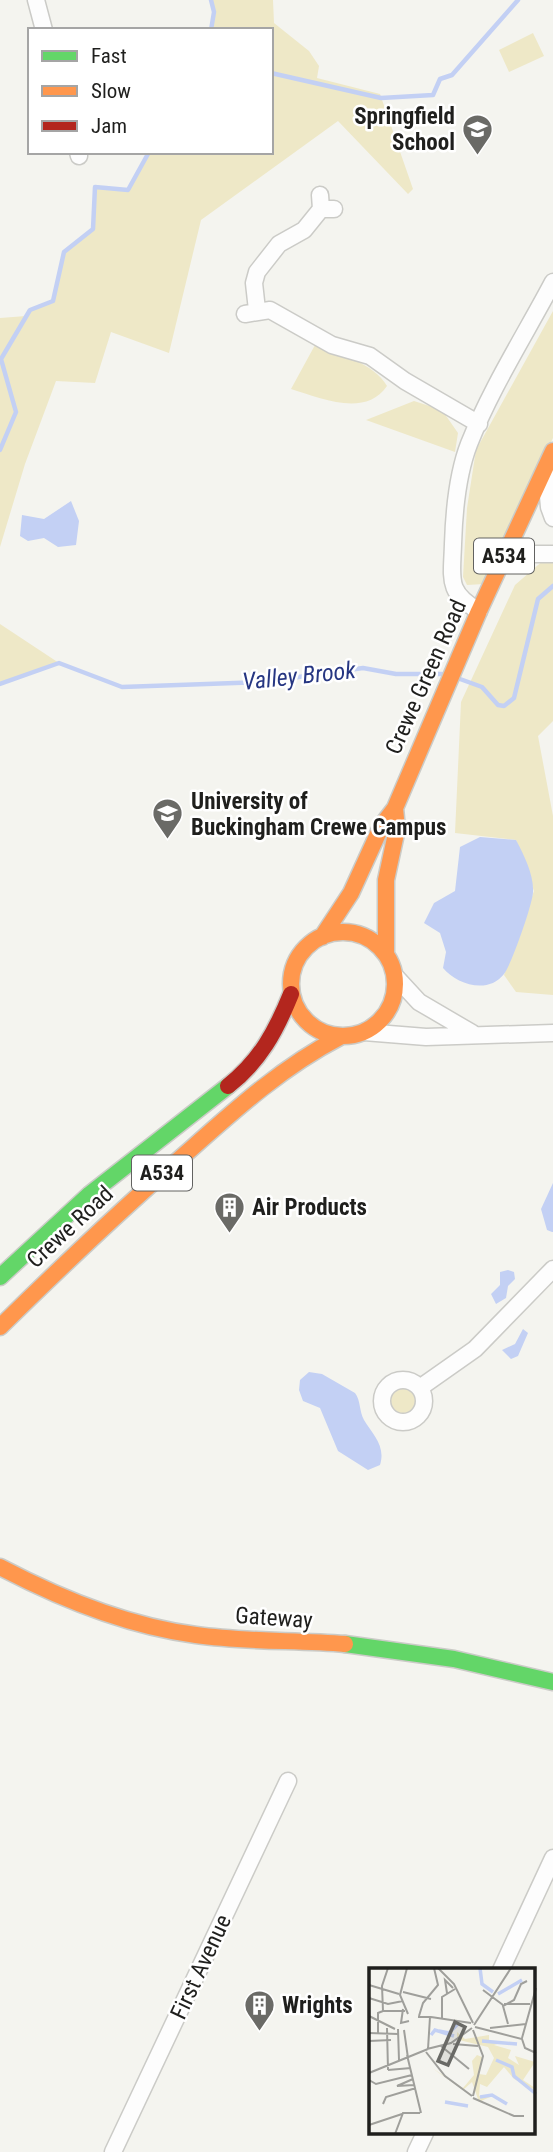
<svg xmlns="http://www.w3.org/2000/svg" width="553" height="2152" font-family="'Roboto Condensed',sans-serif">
	<rect width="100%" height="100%" fill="#f4f4ef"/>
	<!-- green -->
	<path fill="#eee8c7" d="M211,0H273L274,23L309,51L319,66L317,78L380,94L413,189L408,194L338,121L201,220L169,353L111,332L95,383L56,381L25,464L0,547V318L26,316L30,310L53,301L64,252L93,228L95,187L128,190L149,152H271V30H211L214,12Z
		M533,33L544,56L509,72L499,50Z
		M553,311V438L484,584L467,585L463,577L467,508L476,450Z
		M315,345C338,353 375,364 387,386C365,418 321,398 291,389Z
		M414,401L442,410L458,433L455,452L366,420Z
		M545,559L553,560V721L538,736L553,816V995L516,992L504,975L534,891L516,840L455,833L461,702L515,585Z
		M0,624L59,663L0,684Z
		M382 1401a21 21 0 1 1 42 0a21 21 0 1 1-42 0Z"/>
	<!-- water -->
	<path fill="#c3d0f4" d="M71,501L79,521L76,545L58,547L44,538L28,541L20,536L22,515L44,519Z
		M480,837L516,840C524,855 534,875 533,892C533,903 511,966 504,974C488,995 456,984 443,968L446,952L440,933L424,923L434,903L455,891L460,847Z
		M553,1183V1232H552L547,1230L541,1209Z
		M508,1270L514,1272L515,1279L508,1286L506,1298L496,1304L491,1294L500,1285V1272Z
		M523,1329L528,1333L518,1356L511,1359L502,1350L515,1344Z
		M309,1372L322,1374L355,1393C361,1401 359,1411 364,1420C373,1435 386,1446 380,1465L368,1470L338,1451L320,1408L303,1401L299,1390L300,1380Z"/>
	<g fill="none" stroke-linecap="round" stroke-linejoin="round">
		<!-- stream -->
		<path stroke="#c3d0f4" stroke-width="4.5" d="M211,30L214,12L211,0
			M271,73L381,98L433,95L440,79L452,75L518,0
			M0,450L16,412L1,359L30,310L53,301L64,252L93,229L95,187L128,190L149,152
			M460,679L482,687L498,705L504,706L514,698L538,599L553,586
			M0,684L59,663L122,687L263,682L363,668L396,674H442"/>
		<defs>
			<path id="street" d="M36,0L44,30
				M78,152L79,156
				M320,195L321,209H334
				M257,310L254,283L257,272L279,244L304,230L321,209
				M245,314L270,310L332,345L370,356L405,381L479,424
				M546,474L549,507L553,518
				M502,561L529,554H553
				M479,611C446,592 452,579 453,544C454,511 457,475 469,444C491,388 525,335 553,282
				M395,976L419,1002L472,1033
				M364,1032L426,1037L553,1033
				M382 1401a21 21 0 1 1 42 0a21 21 0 1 1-42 0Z
				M421,1387L475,1349L553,1269
				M501,1970L553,1858
				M113,2152L288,1781
				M416,2152L425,2133"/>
			<path id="fast" d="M0,1277L90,1194L228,1086
				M345,1644L454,1659L553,1682"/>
			<path id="slow" d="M291 984a52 52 0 1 1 104 0a52 52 0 1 1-104 0Z
				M322,937L351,893L382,825L395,808L479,611L553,451
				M386,955V880L397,829L395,808
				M0,1327C62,1266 125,1206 191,1149C238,1107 284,1066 340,1037
				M0,1567C61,1599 127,1626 196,1635C245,1642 295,1640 345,1644"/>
			<path id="jam" d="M228,1086C260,1061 276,1031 291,994"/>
		</defs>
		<!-- street casing -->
		<use href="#street" stroke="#cbcbc7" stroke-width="19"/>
		<!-- fast casing -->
		<use href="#fast" stroke="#cbcbc7" stroke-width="19"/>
		<!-- slow casing -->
		<use href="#slow" stroke="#cbcbc7" stroke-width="19"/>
		<!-- jam casing -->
		<use href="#jam" stroke="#cbcbc7" stroke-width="19"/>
		<!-- street -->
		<use href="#street" stroke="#fdfdfd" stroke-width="16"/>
		<!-- fast -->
		<use href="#fast" stroke="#63d668" stroke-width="16"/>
		<!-- slow -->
		<use href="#slow" stroke="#ff974d" stroke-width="16"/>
		<!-- jam -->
		<use href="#jam" stroke="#b3261e" stroke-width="16"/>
	</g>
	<!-- icons -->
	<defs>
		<symbol id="school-pin" viewBox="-11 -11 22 30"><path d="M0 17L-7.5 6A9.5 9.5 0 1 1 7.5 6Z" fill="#6a6a66" stroke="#fff"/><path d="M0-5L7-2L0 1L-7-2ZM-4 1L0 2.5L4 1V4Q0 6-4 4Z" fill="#fff"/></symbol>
		<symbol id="university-pin" viewBox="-11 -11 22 30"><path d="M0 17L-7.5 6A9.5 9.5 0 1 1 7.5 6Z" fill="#6a6a66" stroke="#fff"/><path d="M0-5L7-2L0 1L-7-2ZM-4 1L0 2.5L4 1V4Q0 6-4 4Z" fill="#fff"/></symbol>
		<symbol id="building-pin" viewBox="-11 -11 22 30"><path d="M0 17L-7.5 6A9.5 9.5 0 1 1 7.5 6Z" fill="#6a6a66" stroke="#fff"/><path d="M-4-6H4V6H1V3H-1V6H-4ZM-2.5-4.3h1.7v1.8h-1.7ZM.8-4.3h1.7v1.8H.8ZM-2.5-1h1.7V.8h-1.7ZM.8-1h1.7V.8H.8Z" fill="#fff"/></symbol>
	</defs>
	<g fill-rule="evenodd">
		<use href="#school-pin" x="460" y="112" width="35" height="47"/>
		<use href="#university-pin" x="150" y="796" width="35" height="47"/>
		<use href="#building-pin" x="212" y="1190" width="35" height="47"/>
		<use href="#building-pin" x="242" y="1988" width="35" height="47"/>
	</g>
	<g text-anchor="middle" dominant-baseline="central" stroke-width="5" stroke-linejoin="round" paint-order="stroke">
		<!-- shield labels -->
		<g fill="#fff" stroke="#626261" stroke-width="2">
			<rect x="474" y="538.5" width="60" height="35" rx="5"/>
			<rect x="132" y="1155.5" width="60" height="35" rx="5"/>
		</g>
		<g font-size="21" font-weight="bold" fill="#1f1f1d">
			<text x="504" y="556">A534</text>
			<text x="162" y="1173">A534</text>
		</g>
		<!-- poi labels -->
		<g font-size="23" font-weight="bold" fill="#1f1f1d" stroke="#fff" text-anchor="start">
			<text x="455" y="116" text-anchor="end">Springfield<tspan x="455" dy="26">School</tspan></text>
			<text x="191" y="801">University of<tspan x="191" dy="26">Buckingham Crewe Campus</tspan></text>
			<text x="252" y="1207">Air Products</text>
			<text x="282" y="2005">Wrights</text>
		</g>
		<!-- street labels -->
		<g font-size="23" fill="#1f1f1d" stroke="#fff">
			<text transform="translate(426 677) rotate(-66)">Crewe Green Road</text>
			<text transform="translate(70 1227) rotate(-43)">Crewe Road</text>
			<text transform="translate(274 1618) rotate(4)">Gateway</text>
			<text transform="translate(201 1967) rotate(-65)">First Avenue</text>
		</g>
		<!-- water labels -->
		<g font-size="24" font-style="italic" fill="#263682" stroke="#fff">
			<text transform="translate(299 676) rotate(-6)">Valley Brook</text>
		</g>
	</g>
	<!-- overview -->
	<g transform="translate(369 1968)">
		<rect width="166" height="166" fill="#f4f4ef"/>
		<path d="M88,64L96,71L120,67V74H136L125,77L142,82L139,90L150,97L146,88L166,94L154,112L166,120V122L145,111L135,99L118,119L111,116L110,128L121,129L110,134L103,114L94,122L63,100L94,120L105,107L103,93L108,87L113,89L110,106L117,107L125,90L119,79L90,72L88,77Z" fill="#eee8c7"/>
		<path fill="none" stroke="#c3d0f4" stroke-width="3.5" d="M111,0L113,16L124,24M129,26L153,12M70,63L80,65L90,55M62,67L66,62L85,68M113,73L148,76M127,92L143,99L145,108L167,126M111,129L123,127L138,136M76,134L99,138"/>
		<path fill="none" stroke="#9f9f9b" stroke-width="2" d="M38,0L31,27L39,46M69,0L85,16L104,55M0,17L30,26M114,22L134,37M34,24L62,31M78,25L76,12L84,20M0,30L19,36L34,33M135,36H161M34,41L32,55L40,53M14,43L13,18L19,0M14,43H36M0,48L26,61M50,48L54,35L69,17L65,0M49,49H61L59,81M62,49L102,55M73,50V29L86,21M139,56L134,38L145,32L152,16L158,13M105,57L142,0M106,59L153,71L156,80L167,85M18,60L19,102M121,60L157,56M29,61L30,92M35,62L39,90M104,62L114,88L104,128M0,65L29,66M9,66V45L14,43M153,70L167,20M0,73L22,72M84,76L109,78M72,78L100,101M58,81L82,75L103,60M57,84L76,108L103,128M38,87L52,145M19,102L42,100M0,105L59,81M44,111L28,118L45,117M0,112L7,116L43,107M104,130L145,148H155M14,136L17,129L47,120M0,157L33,146M26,166L34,145H51"/>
		<path fill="#6a6a66" fill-opacity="0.15" stroke="#6a6a66" stroke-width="3.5" d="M86,54L96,59L79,97L69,93Z"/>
		<rect width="166" height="166" fill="none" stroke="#1f1f1d" stroke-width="3.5"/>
	</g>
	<!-- legend -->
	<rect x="28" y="28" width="245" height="126" fill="#ffffff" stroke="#a5a5a5" stroke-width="2"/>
	<rect x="42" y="51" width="35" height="10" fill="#63d668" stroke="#a5a5a5" stroke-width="2"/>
	<text x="91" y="63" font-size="21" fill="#1f1f1d">Fast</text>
	<rect x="42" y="86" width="35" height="10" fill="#ff974d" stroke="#a5a5a5" stroke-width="2"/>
	<text x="91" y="98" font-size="21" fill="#1f1f1d">Slow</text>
	<rect x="42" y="121" width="35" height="10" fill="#b3261e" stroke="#a5a5a5" stroke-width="2"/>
	<text x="91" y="133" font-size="21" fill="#1f1f1d">Jam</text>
</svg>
